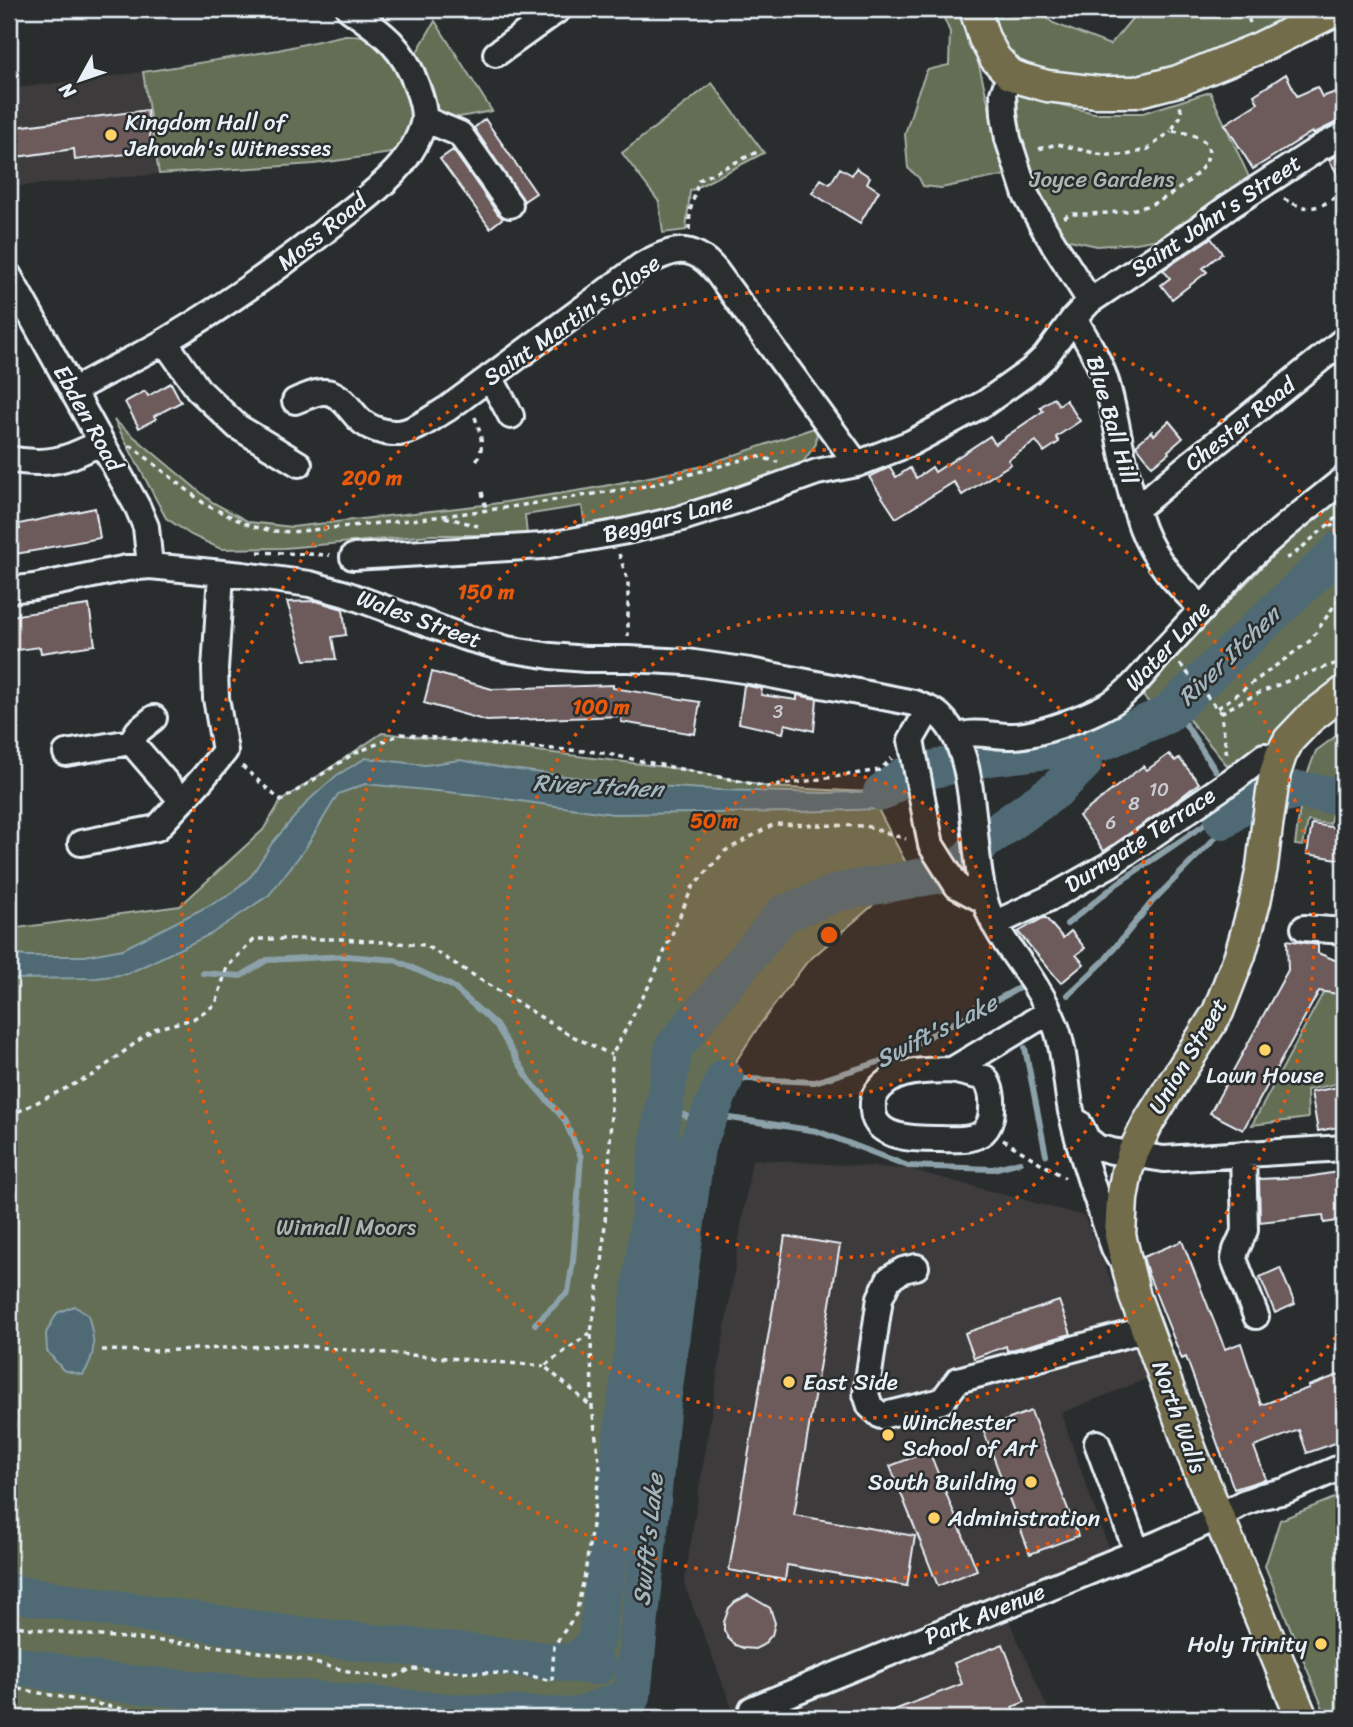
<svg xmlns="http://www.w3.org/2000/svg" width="1353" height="1727" font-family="Sriracha,sans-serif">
	<rect width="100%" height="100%" fill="#2a2d2e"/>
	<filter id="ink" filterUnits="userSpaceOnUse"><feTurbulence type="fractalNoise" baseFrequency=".0143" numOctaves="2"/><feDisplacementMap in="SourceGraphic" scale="14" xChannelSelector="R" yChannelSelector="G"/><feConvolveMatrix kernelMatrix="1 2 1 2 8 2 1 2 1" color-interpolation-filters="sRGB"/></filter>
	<g filter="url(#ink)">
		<!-- built -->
		<path fill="#3e3a3b" d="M143,72L159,174L9,187V89Z
			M752,1159L909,1169L1084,1216L1151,1377L1061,1413L1111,1555L998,1596L1052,1718H736L684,1584Z"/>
		<!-- green -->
		<path fill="#636e55" stroke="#a6b0a6" stroke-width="2" d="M940,9H965L1006,175L941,188L923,186L919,178L908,168L905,134L917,95L927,70L949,65L950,32Z
			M989,9H1036L1053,23L1110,45L1140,9H1327L1136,81L1081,80L1018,65L997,31Z
			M435,21L492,111L454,118L444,117L436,110L414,57Z
			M345,35L372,36L404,77L415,114L406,145L391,153L314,164L159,174L143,72L278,50Z
			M712,83L764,153L690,191L686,230L663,233L659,202L622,153Z
			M1015,83L1054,103L1094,113H1143L1210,92L1255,190L1181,232L1159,239L1136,243L1097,246L1065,239L1044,222L1012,137Z
			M114,420L212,502L249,522L292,527L492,504L589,489L699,467L817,427L816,444L803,462L768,476L675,506L585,526L582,506L525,515L527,535H430L285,548L221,549L191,535L166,518Z
			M1344,491V528L1159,713L1140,693L1289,539Z
			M1344,572V681L1264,756L1245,787L1181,710Z
			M1344,730V810L1333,807L1330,824L1308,821L1303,846L1295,845L1302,793L1306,777L1316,751Z
			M382,733L475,743L688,770L768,787L869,792L906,863L872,906L807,962L761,1023L725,1078L696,1147L662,1402L634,1669L632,1696L642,1718H9V929L180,906L263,830L281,801Z
			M1324,991L1344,994V1082L1307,1090L1308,1118L1252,1125Z
			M1344,1494V1549L1336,1553L1344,1570V1718H1327L1265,1566L1280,1520Z"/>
		<!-- water -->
		<path fill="#4f6b74" stroke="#8ca1a9" stroke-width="2" d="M366,758L425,765L460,760L504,768L625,784L720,790L825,793L880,791L909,760L915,787L901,801L878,809L799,812L613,814L477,795L365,784L338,794L305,849L269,895L211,934L127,974L97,978L9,979V954L26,956H85L123,949L228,896L251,876L272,843L309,800L337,775Z
			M74,1306L88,1315C95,1340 97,1353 83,1375L63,1370L47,1351L46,1333L57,1313Z"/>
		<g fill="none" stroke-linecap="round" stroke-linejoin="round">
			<!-- stream -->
			<path stroke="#8ca1a9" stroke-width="6" d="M1175,708L1215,770
				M1234,800L1239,807
				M1067,924L1118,883L1208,822L1223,820
				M203,973L241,976L267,960L347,956L395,960L452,986L496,1025L530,1081L564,1119L581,1157L573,1261L568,1292L535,1324
				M1068,995L1104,961L1152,902L1215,838L1223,820
				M1025,1048L1046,1155
				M725,1078L815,1082L885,1060L1019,988
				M664,1107L706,1124
				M710,1115L817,1131L908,1166L993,1169L1020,1162
				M632,1696L642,1718"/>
			<!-- river -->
			<path stroke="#4f6b74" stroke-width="38" d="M882,792L906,775L990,757L1082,746L1102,742L1166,715L1344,546
				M1223,820L1239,807L1251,801L1298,790L1344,797
				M9,1593L284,1634L597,1666
				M9,1664L106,1682L461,1713L575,1717L632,1696L662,1402L696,1147L725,1078
				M571,1664L587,1652L597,1638L661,1126L674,1047L783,914L839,892L958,871L984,841L1056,790L1083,763L1082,746"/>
		</g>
		<!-- building -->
		<path fill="#6d5a5a" stroke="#e8f1f8" stroke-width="2" d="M1286,74L1297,96L1317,87L1322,97L1344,89V120L1337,122L1313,134L1312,132L1253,169L1225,124L1258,103L1254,95Z
			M147,110L152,151L75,160L74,149L9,158V128Z
			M485,119L536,193L524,201L474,128Z
			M453,150L498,214L503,218L490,228L440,159Z
			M1344,152V185L1329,160Z
			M840,168L852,175L856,168L870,177L867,183L879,191L860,223L812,193L821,179L830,184Z
			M1211,238L1222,253L1203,268L1207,272L1172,299L1161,285L1170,278L1163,270Z
			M171,383L181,402L154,416L156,419L139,428L125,402L145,391L148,396Z
			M1054,398L1059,405L1066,400L1080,421L1056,437L1059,442L1044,452L1036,441L1008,460L1011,464L962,495L954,482L896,518L869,477L890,467L896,477L910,468L916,478L932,467L935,472L990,436L995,444L1043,411L1040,407Z
			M1169,421L1183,438L1168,451L1169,453L1152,466L1136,445L1152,431L1154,435Z
			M95,508L100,538L45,548V549L9,555V530L20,529L19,524Z
			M316,601L343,609L346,635L332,637L336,659L305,660L287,602Z
			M89,605L95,645L41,653L40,647L9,651V616Z
			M432,672L492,689L613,685V688L700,702L695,734L621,722L622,716L487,721L424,703Z
			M744,685L762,689L761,695L797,700V695L817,699L814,731L785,724L783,733L739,723Z
			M1169,754L1175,761L1179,758L1199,783L1175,802L1104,851L1079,816L1143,766L1147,770Z
			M1312,824L1344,829V860L1307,854Z
			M1045,917L1063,938L1071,931L1085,948L1076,955L1084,964L1061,983L1018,932Z
			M1287,940L1318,945V953L1335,960L1344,961V995L1319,991L1243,1130L1210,1113L1288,970Z
			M1344,1086V1126L1318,1131L1311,1092Z
			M1344,1171V1197L1340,1198L1343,1220L1324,1223L1323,1215L1260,1222L1259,1179L1307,1177Z
			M785,1236L840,1245L794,1515L915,1536L907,1586L787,1565L785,1580L729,1570Z
			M1182,1241L1225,1349L1241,1343L1261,1405L1309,1388L1308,1386L1344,1373V1440L1307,1453L1299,1430L1254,1447L1266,1479L1234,1489L1186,1357L1182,1359L1148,1274L1143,1257Z
			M1280,1268L1295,1304L1275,1313L1260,1277Z
			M1059,1301L1071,1334L1007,1351L1006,1346L974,1358L965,1333Z
			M1031,1411L1078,1536L1030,1554L983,1429Z
			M929,1451L977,1570L938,1586L890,1466Z
			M748,1595L770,1608L775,1623L772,1635L763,1645L755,1649L743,1648L735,1645L728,1638L724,1630V1622L729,1608L735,1602Z
			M1003,1644L1025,1702L1012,1707L1017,1718H876V1717L962,1684L954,1663Z"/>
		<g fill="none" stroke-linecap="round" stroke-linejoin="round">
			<defs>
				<path id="minor" d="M496,54L559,9
					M1010,74L1003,94L1004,114L1008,139L1026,195L1045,230L1090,301
					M424,119L460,134L510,205
					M9,276L138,508L146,527L150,566
					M1074,318C1083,334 1093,349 1100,366C1108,383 1112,404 1116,423C1123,457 1130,495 1142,528C1154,560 1178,586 1203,609
					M165,342L198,389L238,427L299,464
					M490,377L511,416
					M73,391C104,372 137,358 167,340C228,304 286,263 341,218C361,203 385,184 401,165C411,152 422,135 424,118C424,107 421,97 417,87C404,47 382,32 349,9
					M295,401C306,397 320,389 331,393C344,398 350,410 359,419C368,428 385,434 399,433C416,431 433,417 447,409L642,265C672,249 691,241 716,271L857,464
					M9,459C29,463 51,464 71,456C81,452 91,447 102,443
					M1136,509L1190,464L1344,340
					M353,557L543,546L627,531L679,519L739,500L817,472L857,464L911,443L985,403L1030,371L1045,357L1074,318L1090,301L1201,227L1230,206L1321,147L1344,135
					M9,590L34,587L127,568L150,566L243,575L310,584L346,594L463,637L507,649L551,656L586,659H628L687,662L750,671L914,703C924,707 935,710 942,718C981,756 969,855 987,907C998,938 1021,961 1037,989C1045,1001 1051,1014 1056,1027C1065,1050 1066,1086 1071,1111C1082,1158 1098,1203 1114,1248L1118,1256
					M929,709L911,740L931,845L957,886L985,901
					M956,737C976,729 994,737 1014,736C1039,735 1087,717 1110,704C1133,690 1148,667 1166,648C1189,623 1212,598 1235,573C1268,538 1307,509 1344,479
					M131,742L138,731L154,718
					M66,753L131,742L182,801
					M81,843L157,828L202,779L225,751L216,698L215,669L221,574
					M994,924L1052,897L1109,865L1237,777L1264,756L1273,757L1281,755
					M1304,928L1344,931
					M952,1070L985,1078C991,1088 993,1096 992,1109C992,1115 990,1124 986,1129C977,1142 954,1139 940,1139C919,1139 875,1140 873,1111C873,1105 872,1100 875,1095C891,1068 925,1071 952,1070Z
					M952,1070L1049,1012
					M1079,1123L1087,1139L1097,1147L1112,1151L1164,1159L1344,1148
					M1243,1154L1245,1230L1236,1250L1234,1259L1256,1316
					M916,1267L903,1270L889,1279L880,1298L866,1394L870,1406L881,1416L942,1401L958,1380L1147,1329
					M1097,1443L1137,1552
					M753,1718L752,1709L1160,1543L1218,1517L1243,1503L1262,1496L1285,1491L1344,1466"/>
				<path id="major" d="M975,9L984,38L995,58L1010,74L1022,79L1047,86L1098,92H1135L1178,81L1259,48L1338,9
					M1302,1718L1192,1453L1135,1297L1120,1235L1122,1199L1127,1171L1133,1153L1149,1121L1218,1012L1240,955L1255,902L1262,867L1267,826L1275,773L1281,755L1289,740L1310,718L1344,692"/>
			</defs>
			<!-- minor casing -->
			<use href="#minor" stroke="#e8f1f8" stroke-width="30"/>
			<!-- major casing -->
			<use href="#major" stroke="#e8f1f8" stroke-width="35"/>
			<!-- path -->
			<path stroke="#e8f1f8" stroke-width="3.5" stroke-dasharray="5 5" stroke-linecap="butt" d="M1248,9V17L1250,23
				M1039,149L1057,144L1103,155H1127L1148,149L1171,131
				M1284,199C1309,213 1319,209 1341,193
				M1064,218L1069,214C1099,214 1131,214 1159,201C1173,194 1202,174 1207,159C1216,137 1185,132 1171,131L1182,114L1180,106
				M689,230L690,211L699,180L757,152
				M475,417C480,433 486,446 476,461
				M129,446L133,447L206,505L251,526L272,531L291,532L420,519L511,507L651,485L756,456L778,462
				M482,492L486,509
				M445,517L478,526
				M1330,523L1344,540
				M258,552L330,555
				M619,554L628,581V636
				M1286,558L1292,556L1343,512
				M1180,664L1221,713L1227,756
				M1218,708L1311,640L1344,591
				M1221,713C1256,692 1305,673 1344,661
				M242,766L281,801L353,754L401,734L495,745L598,752L768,787L880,770L892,758
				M9,1116L93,1075L154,1029L193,1019L216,1004L227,967L254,939H341L425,945L568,1034L612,1055
				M1003,1140L1065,1178
				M590,1333L544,1366L592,1407
				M102,1350L153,1351L289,1345L544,1366
				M9,1625C107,1641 209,1639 307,1661C332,1667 366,1677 392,1677C398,1676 405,1672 411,1669L527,1675L552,1681L554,1646L576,1614L585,1574L600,1469L592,1407L591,1332L602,1265L610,1151L612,1055L653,978L692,888L725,851L774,824L866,826L906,839
				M9,1687L170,1718"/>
			<!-- minor -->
			<use href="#minor" stroke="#2a2d2e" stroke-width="24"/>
			<!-- major -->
			<use href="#major" stroke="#726c4b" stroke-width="30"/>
		</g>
	</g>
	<!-- distance rings -->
	<circle cx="829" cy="935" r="162" fill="#e8590c" fill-opacity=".12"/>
	<g fill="none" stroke="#e8590c" stroke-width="3.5" stroke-dasharray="3.5 7">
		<circle cx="829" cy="935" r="162"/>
		<circle cx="829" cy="935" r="323"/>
		<circle cx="829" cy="935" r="485"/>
		<path d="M1342 1329A647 647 0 1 1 1342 541"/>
	</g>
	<!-- markers -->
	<g fill="#ffd166" stroke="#2a2d2e" stroke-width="2.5">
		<circle cx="111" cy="135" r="7"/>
		<circle cx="1265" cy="1050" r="7"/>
		<circle cx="789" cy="1382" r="7"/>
		<circle cx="888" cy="1435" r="7"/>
		<circle cx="1031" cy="1482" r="7"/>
		<circle cx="934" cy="1518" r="7"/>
		<circle cx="1321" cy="1644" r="7"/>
	</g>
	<g text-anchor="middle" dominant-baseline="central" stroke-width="5" stroke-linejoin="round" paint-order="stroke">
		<!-- number labels -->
		<g font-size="19" fill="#c9cbd0">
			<text x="778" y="711">3</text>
			<text x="1159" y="789">10</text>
			<text x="1134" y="803">8</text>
			<text x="1111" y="822">6</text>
		</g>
		<!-- poi labels -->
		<g font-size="23" fill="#e8f1f8" stroke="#2a2d2e" text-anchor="start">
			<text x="125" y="122">Kingdom Hall of<tspan x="125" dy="26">Jehovah's Witnesses</tspan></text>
			<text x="1265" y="1075" text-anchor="middle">Lawn House</text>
			<text x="803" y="1382">East Side</text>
			<text x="902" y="1422">Winchester<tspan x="902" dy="26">School of Art</tspan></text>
			<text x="1017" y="1482" text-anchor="end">South Building</text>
			<text x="948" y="1518">Administration</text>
			<text x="1307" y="1644" text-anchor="end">Holy Trinity</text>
		</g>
		<!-- park labels -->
		<g font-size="23" fill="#acb6af" stroke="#2a2d2e">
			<text x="1102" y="179">Joyce Gardens</text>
			<text x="346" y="1227">Winnall Moors</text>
		</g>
		<!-- street labels -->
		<g font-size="23" fill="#e8f1f8" stroke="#2a2d2e">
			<text transform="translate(1216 216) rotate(-34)">Saint John's Street</text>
			<text transform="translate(322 232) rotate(-39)">Moss Road</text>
			<text transform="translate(572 320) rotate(-35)">Saint Martin's Close</text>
			<text transform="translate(88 418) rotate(61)">Ebden Road</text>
			<text transform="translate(1112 420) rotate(74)">Blue Ball Hill</text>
			<text transform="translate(1240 424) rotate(-39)">Chester Road</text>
			<text transform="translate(668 518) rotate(-15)">Beggars Lane</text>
			<text transform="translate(419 619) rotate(20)">Wales Street</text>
			<text transform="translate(1168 646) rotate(-47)">Water Lane</text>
			<text transform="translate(1140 840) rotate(-33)">Durngate Terrace</text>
			<text transform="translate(1188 1056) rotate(-59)">Union Street</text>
			<text transform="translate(1179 1417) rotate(70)">North Walls</text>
			<text transform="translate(985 1614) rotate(-22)">Park Avenue</text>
		</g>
		<!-- water labels -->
		<g font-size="24" font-style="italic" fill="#a3b5bd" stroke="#2a2d2e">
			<text transform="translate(1229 656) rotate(-44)">River Itchen</text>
			<text transform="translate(598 786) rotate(3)">River Itchen</text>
			<text transform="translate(936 1031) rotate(-27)">Swift's Lake</text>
			<text transform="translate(648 1540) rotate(-84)">Swift's Lake</text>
		</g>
	</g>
	<circle cx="829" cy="935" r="10" fill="#e8590c" stroke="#2a2d2e" stroke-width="3.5"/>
	<g font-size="21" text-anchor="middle" font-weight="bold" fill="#e8590c" stroke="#2a2d2e" stroke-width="5" stroke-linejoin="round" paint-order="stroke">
		<text x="372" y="485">200 m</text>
		<text x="486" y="599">150 m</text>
		<text x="601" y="714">100 m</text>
		<text x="714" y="828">50 m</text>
	</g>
	<!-- margin -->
	<rect width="1353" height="1727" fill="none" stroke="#2a2d2e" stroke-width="35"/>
	<rect x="18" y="18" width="1318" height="1692" fill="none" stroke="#e8f1f8" stroke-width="2.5" filter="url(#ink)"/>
	<!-- north arrow -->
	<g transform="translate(80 80) rotate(230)" stroke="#2a2d2e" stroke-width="5" paint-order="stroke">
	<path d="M0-5L12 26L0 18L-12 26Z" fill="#e8f1f8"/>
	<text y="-10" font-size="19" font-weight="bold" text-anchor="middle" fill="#e8f1f8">N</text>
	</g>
</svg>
